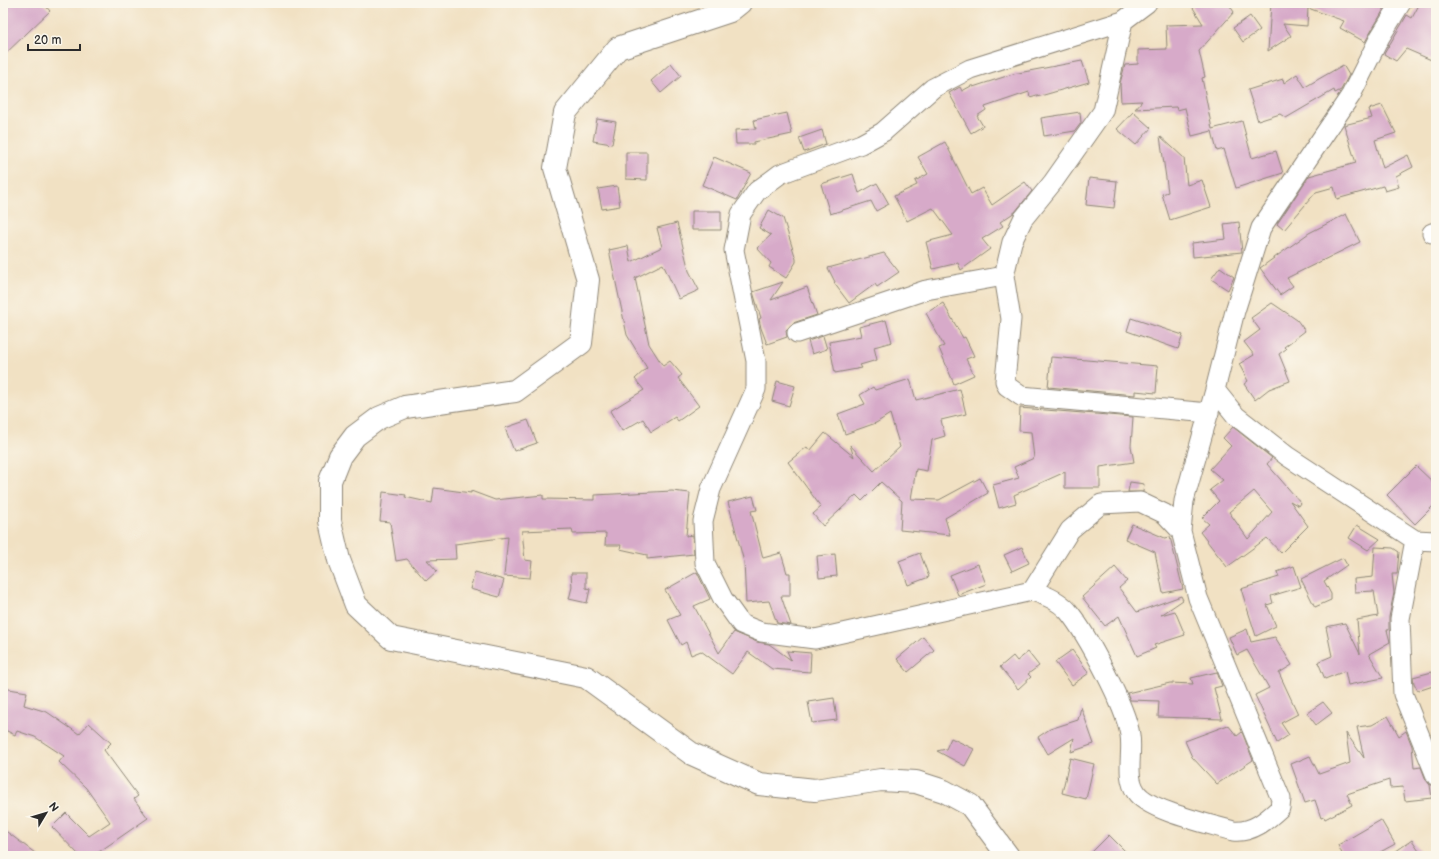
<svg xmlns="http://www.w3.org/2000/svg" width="1439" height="859" font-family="'Balsamiq Sans',sans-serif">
	<rect width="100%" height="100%" fill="#fbf7ec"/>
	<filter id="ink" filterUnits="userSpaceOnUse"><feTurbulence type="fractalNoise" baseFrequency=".025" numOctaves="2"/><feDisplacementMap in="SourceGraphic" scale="8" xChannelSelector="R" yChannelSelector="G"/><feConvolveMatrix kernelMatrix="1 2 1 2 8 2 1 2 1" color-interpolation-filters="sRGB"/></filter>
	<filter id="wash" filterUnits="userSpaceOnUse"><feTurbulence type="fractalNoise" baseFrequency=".012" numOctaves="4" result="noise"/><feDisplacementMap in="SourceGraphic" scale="16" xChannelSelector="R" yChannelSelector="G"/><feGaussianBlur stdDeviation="0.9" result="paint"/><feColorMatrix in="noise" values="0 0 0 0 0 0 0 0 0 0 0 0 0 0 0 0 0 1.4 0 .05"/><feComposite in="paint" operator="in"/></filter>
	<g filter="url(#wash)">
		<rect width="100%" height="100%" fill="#f1e1c3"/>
		<g id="blocks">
			<!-- building -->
			<path fill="#d7aac9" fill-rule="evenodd" d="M3,3H43L50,11L3,56Z
				M1190,3H1228L1234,12L1199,51L1205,77L1202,78L1212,129L1242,121L1252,158L1276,151L1283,173L1236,188L1224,149L1217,151L1212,131L1192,136L1185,108L1177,110L1176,107L1135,109L1142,101L1121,102L1120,83L1125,65L1138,64V50L1167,49L1166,25L1203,24Z
				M1271,3H1385L1387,4L1365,42L1340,28L1344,21L1308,8L1307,26L1283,24L1291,36L1268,51Z
				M1420,3H1436V62L1406,49L1396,61L1384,54L1407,15L1412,18Z
				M1250,16L1260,30L1243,42L1233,28Z
				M1082,61L1089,82L1037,97V95L1030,97L1029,92L985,107L986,110L977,116L983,126L971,133L949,93L960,87L962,91L973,85V87L1013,74Z
				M671,63L681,76L661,93L651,81Z
				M1343,65L1349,75L1341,90L1335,93L1334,90L1286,118L1280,114L1258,121L1248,90L1283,79L1284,83L1297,74L1305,87Z
				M1382,105L1396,133L1375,140L1383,168L1408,155L1413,167L1396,176L1399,187L1385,191L1383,186L1337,199L1334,187L1316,192L1284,230L1277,224L1309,176L1356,163L1344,125L1372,118L1369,109Z
				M1080,112L1081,123L1075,131L1044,136L1041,118Z
				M1133,112L1151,128L1136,145L1117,129Z
				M787,113L792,134L754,142V144H736L735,130L756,129L754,120Z
				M597,119L616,122L612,144L593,141Z
				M822,130L826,144L804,152L799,138Z
				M1160,136L1184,158L1187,185L1202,180L1211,207L1170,220L1162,194L1168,192Z
				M945,142L971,194L982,188L992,205L1025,182L1032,191L1015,212L1000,222L1003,226L982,239L990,249L961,270L958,263L933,269L926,242L953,235L933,208L907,221L894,196L917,185L915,181L928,174L918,157Z
				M626,152H647V180L626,179Z
				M714,157L751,173L737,200L702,185Z
				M853,174L859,193L877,183L889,204L876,211L871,201L830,214L821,184Z
				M1089,178L1117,181L1114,208L1086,205Z
				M617,186L620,206L602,209L598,189Z
				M769,210L783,218L796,259V262L786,278L769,267L771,263L757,248L771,235L759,228Z
				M692,211H721V230H692Z
				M1346,214L1360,242L1287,278L1293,286L1280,295L1260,268L1309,233Z
				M1239,222L1242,252L1193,257L1192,243L1226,239L1224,224Z
				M677,223L689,271L699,290L679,299L663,264L635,278L649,344L663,366L670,361L682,375L678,378L699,406L678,421L675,417L651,432L643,419L622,431L610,411L644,390L635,379L647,368L627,335L609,250L628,246L631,262L662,247L657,228Z
				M884,253L899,272L877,287L875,284L849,303L834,283L835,282L828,268Z
				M1220,267L1234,277L1228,290L1211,279Z
				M783,282L771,300L807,287L817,315L793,323L786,330L787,337L767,344L761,328L759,319L761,318L753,292Z
				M943,303L963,338L965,337L974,356L966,359L974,375L954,384L939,348L944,346L926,313Z
				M1272,303L1297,320L1305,331L1284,347L1286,349L1279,354L1290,381L1269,389L1255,400L1244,384L1248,381L1239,364L1254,355L1244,342L1260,330L1251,318Z
				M1131,318L1183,335L1178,349L1127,331Z
				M886,320L892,342L874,347L877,360L860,365L862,368L835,373L829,342L861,336L859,327Z
				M823,336L827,349L812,354L808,341Z
				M1051,357L1158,366L1156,393L1135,391V395L1048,387Z
				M910,379L916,400L960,389L966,414L941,420L945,436L932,440L927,471L916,469L911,499L939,500L980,478L988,493L945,518L950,535L900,530L902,501L881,482L862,501L856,495L823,526L813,514L821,507L788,462L807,447L810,451L825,433L854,457L850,445L874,471L900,447L890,414L876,423L845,434L838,414L865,404L860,395L873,387L875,390Z
				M777,381L795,386L789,406L772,401Z
				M1020,408L1133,417L1131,446L1134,462L1100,467V488H1065V472L1014,495L1016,503L999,508L993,485L1019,478L1014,467L1034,458L1031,432L1019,431Z
				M528,420L537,443L514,451L505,428Z
				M1233,427L1272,458L1267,464L1301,503L1299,506L1290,501L1308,526L1281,553L1267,538L1227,567L1200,532L1209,524L1202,518L1219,501L1210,490L1223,480L1210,469L1231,446L1223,438ZM1254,491L1272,512L1248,539L1229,512Z
				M1416,466L1436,485V503L1415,524L1387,495Z
				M1130,482L1144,484L1143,492H1128Z
				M434,488L471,493V491L495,500L543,495V499L595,500V495L672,491L690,493L686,536L693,535L694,554L647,559V555L620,549L621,545H605L606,533L573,534L572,529L522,531L525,560L532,561L530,578L504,576L508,537L455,544L456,559L427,560L437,571L426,581L407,559L396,561L390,522L380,521L383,492L406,495L405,497L432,503Z
				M753,496L757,510L751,511L763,558L781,553L787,573H790V596H781L791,625L777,623L769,601L746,603L744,562L728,502Z
				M1132,524L1165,538L1170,537L1183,589L1163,593L1155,552L1125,539Z
				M1357,525L1380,539L1368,550L1349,538Z
				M1022,547L1029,563L1012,571L1004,555Z
				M1375,547L1393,548L1399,552L1397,574H1392L1394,593L1389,617V630H1387L1390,642L1369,654L1383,678L1348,685L1345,671L1325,679L1318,662L1332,656L1326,627L1345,623L1360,654L1357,620L1378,616L1374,591L1355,592L1354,579L1373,577Z
				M920,553L929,577L908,585L899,561Z
				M835,554L837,576L819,578L817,556Z
				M1343,558L1347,565L1324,581L1331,594V600L1315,607L1301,579Z
				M978,564L986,584L958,595L950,575Z
				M1294,566L1301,587L1271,596L1273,603L1267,605L1276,626L1256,636L1241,589L1279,577L1277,572Z
				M1115,567L1127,581L1119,588L1137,612L1181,596L1183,600L1161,615L1175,611L1185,635L1154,645L1156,648L1137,656L1119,616L1105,626L1082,597Z
				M475,572L504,580L499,597L470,589Z
				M697,572L710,599L694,606L719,653L734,632L757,642L769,644L791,660L787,651L811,653L810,672L772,669L748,652L732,674L701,651L691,655L686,642L681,645L668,620L680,615L665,590Z
				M571,573H586V588L590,589L587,603L569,599L572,587Z
				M1247,629L1251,642L1275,637L1292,665L1279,673L1298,714L1281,723L1289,735L1277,743L1255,695L1269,688L1247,650L1237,655L1229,637Z
				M923,637L934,650L908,672L897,659Z
				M1072,650L1089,673L1072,685L1055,662Z
				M1028,652L1039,666L1028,674L1031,677L1018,689L1000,667L1013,656L1017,661Z
				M1217,672L1222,686L1214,688L1222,719L1158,717L1159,701L1130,700L1127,693L1170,683L1193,684L1191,678Z
				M1432,672L1436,685L1418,691L1414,683L1413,677Z
				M3,688L27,692L24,705L47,712L79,734L89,723L111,743L104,750L138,796L134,799L148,818L93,856H80L52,827L66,813L89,836L110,822L86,788L59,762L64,756L35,737L17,731L15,735L3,729Z
				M834,698L837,720L812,723L808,702Z
				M1323,702L1332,713L1316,725L1307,713Z
				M1081,707L1094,744L1071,752L1074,738L1048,754L1038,737L1050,729L1078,720Z
				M1388,716L1399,736L1406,731L1412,746L1414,768L1421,767L1426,780L1430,785L1432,798L1405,801L1403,787L1390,788L1389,780L1347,794L1352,805L1325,819L1324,817L1321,818L1315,800L1305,803L1291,764L1310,756L1319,774L1350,763L1346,733L1364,758L1357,727L1372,725Z
				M1228,725L1237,736L1242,732L1253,760L1217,784L1192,757L1185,741Z
				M951,738L974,749L965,766L937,751L946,749Z
				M1070,758L1094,764L1086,799L1062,793Z
				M1381,820L1395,844L1373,856H1343L1338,845Z
				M3,829L39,856H8L3,852Z
				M1109,835L1130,856H1088Z
				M1412,840L1423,856H1389Z"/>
		</g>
	</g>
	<g filter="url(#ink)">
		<use href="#blocks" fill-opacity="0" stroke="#8e8677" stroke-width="1"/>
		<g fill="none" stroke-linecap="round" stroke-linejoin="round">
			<defs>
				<path id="minor" d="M1147,3L1123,21L970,69L933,88L883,132L861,144L780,174L757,191L741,214L734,250L756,361V389L711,489L703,521L705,563L723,599L741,624L761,632L815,639L1032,591C1046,595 1058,600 1068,611C1087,634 1126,707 1130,735C1133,753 1125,776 1136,792C1148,811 1210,824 1233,831C1252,833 1266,821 1280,808L1281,799L1198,598L1181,531L1184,501L1215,390
					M1401,3L1380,37L1351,95L1261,228L1235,311L1215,390L1236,416L1287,456L1415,540L1436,541
					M1123,21L1103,111L1053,182L1023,219L1012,242L1004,276L1011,319L1005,381L1007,386L1021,396L1209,413
					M1432,233L1436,232
					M797,333L926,290L1004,276
					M1415,540L1400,619L1403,694L1436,776
					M1032,591L1070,530L1101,504L1140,502L1165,514L1181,531"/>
				<path id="tertiary" d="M740,3L730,11L618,48L565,113L555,168L588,280L581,343L515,391L405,407L379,418L355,436L340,456L330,481V521L339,560L356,605L391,638L586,677L692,754L759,784L815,790L881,780L916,782L944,791L970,805L1008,856"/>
			</defs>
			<!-- minor casing -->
			<use href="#minor" stroke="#8e8677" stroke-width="21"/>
			<!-- tertiary casing -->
			<use href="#tertiary" stroke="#8e8677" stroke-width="24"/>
			<!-- minor -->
			<use href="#minor" stroke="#fff" stroke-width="19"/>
			<!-- tertiary -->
			<use href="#tertiary" stroke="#fff" stroke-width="22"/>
		</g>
	</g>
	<!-- margin -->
	<rect width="1439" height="859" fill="none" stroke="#fbf7ec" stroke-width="16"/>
	<!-- north arrow -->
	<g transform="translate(46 813) rotate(52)" stroke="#fbf7ec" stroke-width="3" paint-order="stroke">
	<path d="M0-3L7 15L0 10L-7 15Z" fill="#2b2b2b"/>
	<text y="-6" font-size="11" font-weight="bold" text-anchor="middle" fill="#2b2b2b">N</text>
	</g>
	<!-- scale -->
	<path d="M28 44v6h52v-6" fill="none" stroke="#2b2b2b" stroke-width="2"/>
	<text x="34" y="44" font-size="12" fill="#2b2b2b" stroke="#fbf7ec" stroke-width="3" paint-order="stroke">20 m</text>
</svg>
